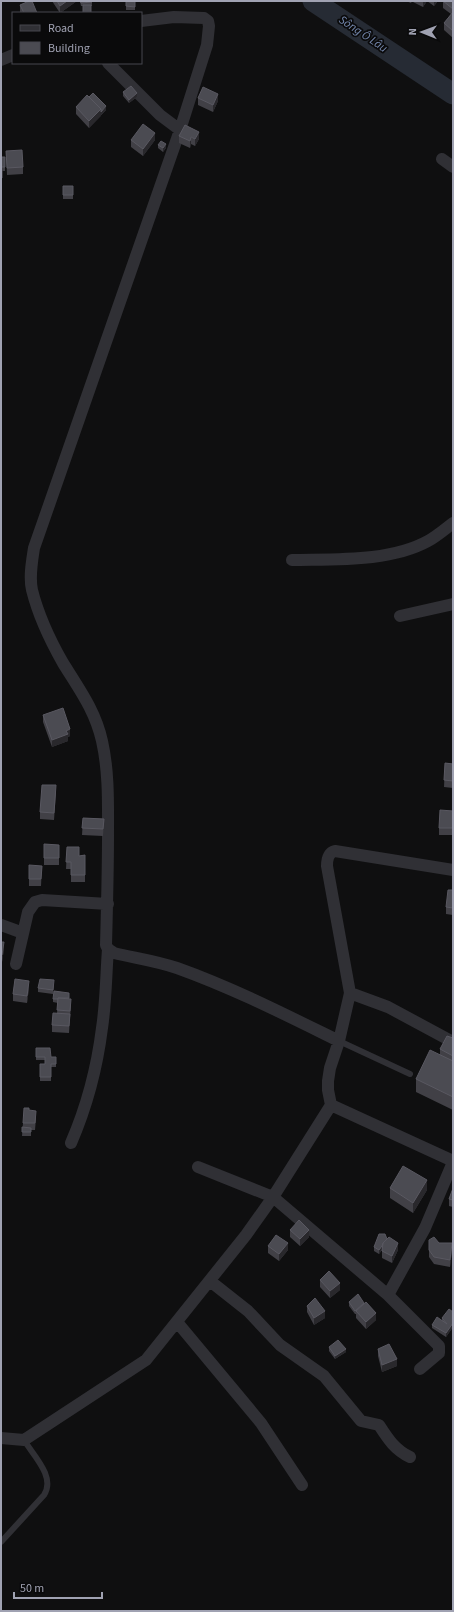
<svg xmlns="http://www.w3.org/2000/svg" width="454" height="1612" font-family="'Source Sans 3',sans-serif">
	<rect width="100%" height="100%" fill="#0f0f10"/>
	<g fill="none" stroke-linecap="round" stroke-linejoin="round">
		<!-- river -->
		<path stroke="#262b34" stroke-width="21" d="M313,1L453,94"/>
		<!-- service -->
		<path stroke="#303035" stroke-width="6" d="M339,1041L410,1074
			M1,1542L44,1495C56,1477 33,1455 24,1440"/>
		<!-- minor -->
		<path stroke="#303035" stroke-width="12" d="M141,21L174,17L204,18L208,21L209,26L207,45L180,130L34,548C32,561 29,577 32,590C38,614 51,642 63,663C79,689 95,710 102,741C109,772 108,804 108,835C108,872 107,908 106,945L108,949L114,953C135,958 157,961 177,968C233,988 286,1015 339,1041
			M1,60L13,55
			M108,63L160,115L180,130
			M442,159L453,167
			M292,560C335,559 390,562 428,541C437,536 445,529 453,523
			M400,616L453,604
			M1,925L23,933
			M16,964L28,912L35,902L42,900L108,904
			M350,993L388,1007L453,1042
			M331,1105L328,1090V1081L330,1068L339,1041L350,993L327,866C327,859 328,853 335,851L453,870
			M71,1143C87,1106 97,1068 102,1028C106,1002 106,975 108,949
			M198,1167L273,1197L388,1295L439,1346V1353L420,1369
			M210,1281L248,1311L280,1345L324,1376L361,1421L379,1425C388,1439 395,1450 410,1457
			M388,1295L425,1228L453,1162
			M177,1322L261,1423L302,1485
			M1,1438L24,1440L146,1360L246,1235L273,1197L331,1105L453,1161"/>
	</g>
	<!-- wall -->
	<path fill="#414046" d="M52,1H77L60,13Z
		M80,1H92V6H81Z
		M126,1H135V10H126Z
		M406,1H412L411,3Z
		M413,1H427L423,7L413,2Z
		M427,1H438L434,6Z
		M443,1H453V38L444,30V23L451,14L443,8Z
		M20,5L37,13H20Z
		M123,92L137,97L129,103L123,96Z
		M198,98L218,101L213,112L198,105Z
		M76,107L106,110L89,128L76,114Z
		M179,136L199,139L195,146L191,144L190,148L179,143Z
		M131,140H155L143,156L131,147Z
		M158,145L166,148L163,152L158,148Z
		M6,151L23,167V174L7,175Z
		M1,157H5V171H1Z
		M63,186H73V199H63Z
		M43,715L70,736L68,737V741L52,747L43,722Z
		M445,763L453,764V788L444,787Z
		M56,792L54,820L40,819V812Z
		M453,811V835H439V828Z
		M83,818L104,819L103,836L82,835Z
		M44,844L59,845V865H44Z
		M67,847L79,856L85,855V882H71V869H66Z
		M42,866L41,886H29V879Z
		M453,890V915L446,914V907Z
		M1,942L4,949L2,962H1Z
		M54,984L53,994L38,992V988Z
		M29,988L27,1003L13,1001V994Z
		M69,998L71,1006L70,1018L69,1033L52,1032V1025L57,1013L58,1003L53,1002V999Z
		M453,1038V1110L416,1092V1079L440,1055V1049Z
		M36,1048L51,1057H56V1067H51V1081H40V1064H45V1060H36Z
		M29,1110L36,1118L35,1130H31V1136H22L23,1123Z
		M390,1188L427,1190L413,1213L390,1198Z
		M453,1188V1207L449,1206V1199Z
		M290,1230L309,1237L300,1246L290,1237Z
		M387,1239L398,1250L392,1263L382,1258V1250L379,1254L374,1251V1247Z
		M429,1240L439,1243L452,1250L450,1267L434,1264L429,1257Z
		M268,1246L288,1250L279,1261L268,1253Z
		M320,1280L340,1290L330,1298L320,1287Z
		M349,1302L364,1303L376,1320L366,1329L356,1318V1314H355L349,1306Z
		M307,1306L325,1318L314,1325L307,1312Z
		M453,1312V1327L446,1337L432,1328V1325L442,1320V1318Z
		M329,1347L346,1352L335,1359L329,1351Z
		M378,1349L397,1366L382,1372L378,1356Z"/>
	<!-- shaded-wall -->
	<path fill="#29282c" d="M67,1H77L60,13V6Z
		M423,1H427L423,7Z
		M434,1H438L434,6Z
		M137,93V97L129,103V100Z
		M218,94V101L213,112V105Z
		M106,106V110L101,115V112Z
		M101,109V116L89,128V121Z
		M199,132V139L195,146V139Z
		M155,133V140L143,156V149Z
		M191,137V144L190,148V141Z
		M166,144V148L163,152V148Z
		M70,729V736L68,737V741L52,747V740L66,731Z
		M4,942V949L2,962V955Z
		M29,981V988L27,1003V996Z
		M427,1180V1190L413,1213V1203Z
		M309,1230V1237L300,1246V1239Z
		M387,1240V1243L379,1254V1250Z
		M288,1243V1250L279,1261V1254Z
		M398,1243V1250L392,1263V1256Z
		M452,1243V1250L450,1267V1260Z
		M340,1283V1290L330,1298V1291Z
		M325,1311V1318L314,1325V1318Z
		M376,1313V1320L366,1329V1322Z
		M453,1323V1327L446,1337V1333Z
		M346,1349V1352L335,1359V1356Z
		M397,1359V1366L382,1372V1365Z"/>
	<!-- building -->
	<path fill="#4b4b52" stroke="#595861" d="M29,1H32L37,13H24L20,5Z
		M57,1H67L60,6Z
		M80,1H92V2L81,3Z
		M126,1H135V7L126,6Z
		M443,1H453V9Z
		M83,5H91V13H83Z
		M453,12V31L444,23Z
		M131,86L137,93L129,100L123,92Z
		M203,87L218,94L213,105L198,98Z
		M93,93L106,106L101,112V109L89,97Z
		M87,95L101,109L89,121L76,107Z
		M143,124L155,133L143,149L131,140Z
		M185,125L199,132L195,139L191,137L190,141L179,136Z
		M161,141L166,144L163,148L158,145Z
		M22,150L23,167L7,168L6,151Z
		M1,157H5V167H1Z
		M1,171H2V178H1Z
		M63,186H73V195H63Z
		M63,708L70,729L66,731L68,734L52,740L43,715Z
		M445,763L453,764V781L444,780Z
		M42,785H56L54,813L40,812Z
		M440,810L453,811V828H439Z
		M83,818L104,819L103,829L82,828Z
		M44,844L59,845V858H44Z
		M67,847H79V856L85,855V875H71V862H66Z
		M29,865L42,866L41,879H29Z
		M448,890H453V908L446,907Z
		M1,942H4L2,955H1Z
		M15,979L29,981L27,996L13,994Z
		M40,979L54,980L53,990L38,988Z
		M54,991L69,993V998H58V999H53Z
		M58,998L71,999L70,1011L57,1010Z
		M53,1013L70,1014L69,1026L52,1025Z
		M447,1036L453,1038V1056L440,1049Z
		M36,1048H50L51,1057H56V1064H51V1077H40V1064H45V1057H36Z
		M430,1050L453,1061V1097L416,1079Z
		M24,1108H29V1110L36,1111L35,1123H23Z
		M22,1127L31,1128V1132H22Z
		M403,1166L427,1180L413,1203L390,1188Z
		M453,1188V1200L449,1199Z
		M299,1220L309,1230L300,1239L290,1230Z
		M379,1234H385L387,1239L383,1243L382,1246L379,1250L374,1247Z
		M276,1235L288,1243L279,1254L268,1246Z
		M389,1237L398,1243L392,1256L382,1251L383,1243Z
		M434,1237L439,1243H452L450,1260L434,1257L429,1250V1240Z
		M329,1271L340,1283L330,1291L320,1280Z
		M358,1294L364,1303L355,1311L349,1302Z
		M315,1298L325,1311L314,1318L307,1306Z
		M366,1302L376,1313L366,1322L356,1311Z
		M449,1309L453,1312V1323L446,1333L432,1325L437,1317L447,1324L442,1318Z
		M338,1340L346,1349L335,1356L329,1347Z
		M389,1344L397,1359L382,1365L378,1349Z"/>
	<g text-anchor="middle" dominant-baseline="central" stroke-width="3.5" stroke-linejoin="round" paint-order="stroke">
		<!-- water labels -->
		<g font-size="12" font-style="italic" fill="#7588ae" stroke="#0a0a0b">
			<text transform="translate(363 34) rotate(34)">Sông Ô Lâu</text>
		</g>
	</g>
	<!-- border -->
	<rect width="454" height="1612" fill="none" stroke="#a0a2b2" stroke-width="4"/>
	<!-- legend -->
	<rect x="12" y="12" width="130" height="52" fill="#0a0a0b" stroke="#46474e"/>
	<rect x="20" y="25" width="20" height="6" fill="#303035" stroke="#46474e"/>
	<text x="48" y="32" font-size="12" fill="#a0a2b2">Road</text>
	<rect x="20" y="42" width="20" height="12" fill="#4b4b52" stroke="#46474e"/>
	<text x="48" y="52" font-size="12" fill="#a0a2b2">Building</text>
	<!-- north arrow -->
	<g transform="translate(422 32) rotate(271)" stroke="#0a0a0b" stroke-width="3" paint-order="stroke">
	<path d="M0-3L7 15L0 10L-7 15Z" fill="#a0a2b2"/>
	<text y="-6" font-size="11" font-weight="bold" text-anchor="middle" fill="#a0a2b2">N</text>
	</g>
	<!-- scale -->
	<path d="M14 1592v6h88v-6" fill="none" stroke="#a0a2b2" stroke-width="2"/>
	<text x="20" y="1592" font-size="12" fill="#a0a2b2" stroke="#0a0a0b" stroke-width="3" paint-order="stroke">50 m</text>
</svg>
